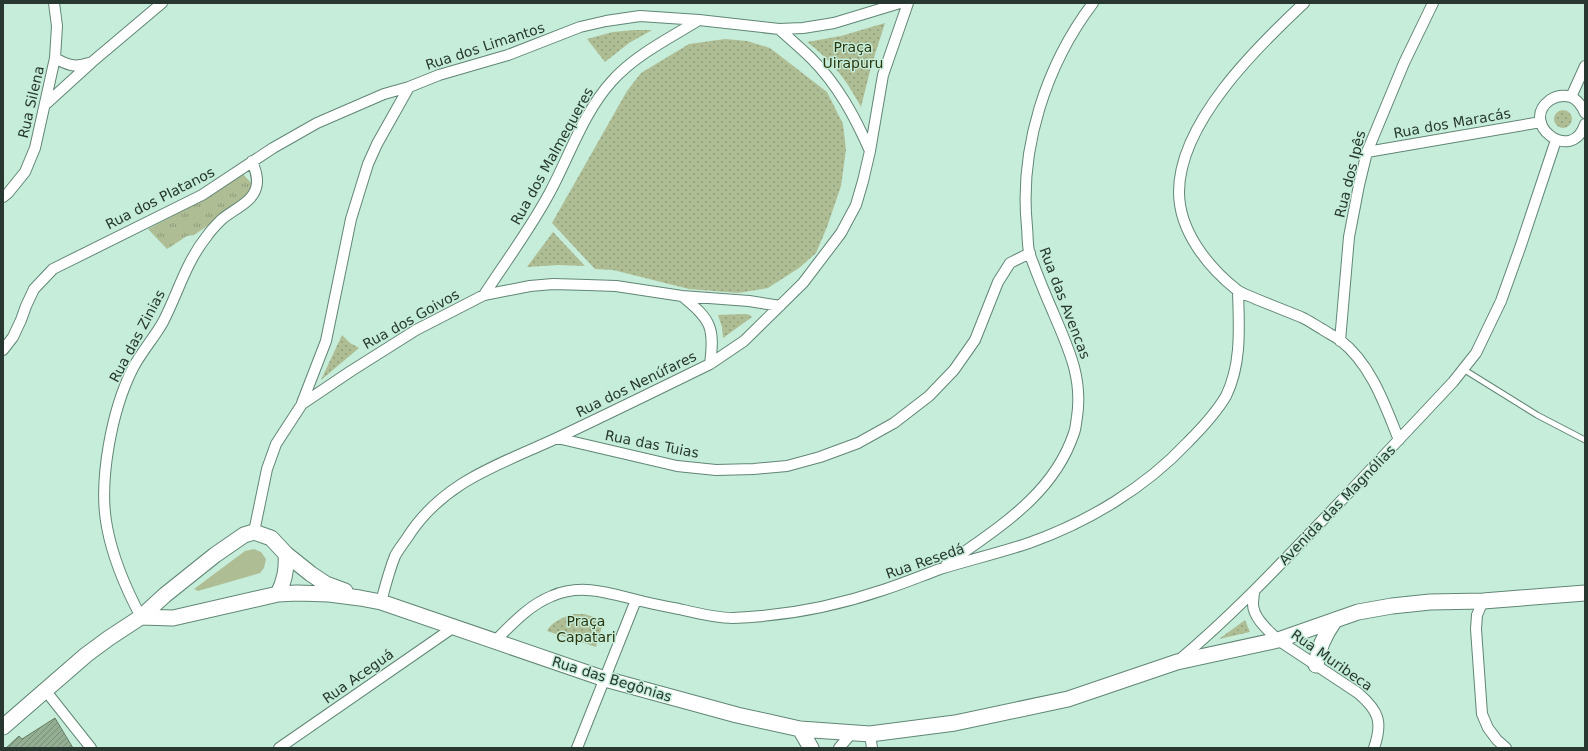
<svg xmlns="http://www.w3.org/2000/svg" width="1588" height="751" font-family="'DejaVu Sans',sans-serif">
	<defs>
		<pattern id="grass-tufts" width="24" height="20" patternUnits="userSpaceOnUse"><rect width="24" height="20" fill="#afbd95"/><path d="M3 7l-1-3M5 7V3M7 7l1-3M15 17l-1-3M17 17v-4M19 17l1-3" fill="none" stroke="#8e9b7a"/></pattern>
		<pattern id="park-dots" width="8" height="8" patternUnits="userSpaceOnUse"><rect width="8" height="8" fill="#afbd95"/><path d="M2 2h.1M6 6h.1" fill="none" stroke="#8e9b7a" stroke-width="1.8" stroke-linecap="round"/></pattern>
		<pattern id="building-hatch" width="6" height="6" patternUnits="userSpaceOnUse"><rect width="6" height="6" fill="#93ae92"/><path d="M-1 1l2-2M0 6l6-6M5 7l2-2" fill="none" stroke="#788f78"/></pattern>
	</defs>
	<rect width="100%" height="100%" fill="#c5edd9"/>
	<!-- grass -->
	<path fill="url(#grass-tufts)" d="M242,173L253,185L249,192L219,218L194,235L187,236L167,249L148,229L199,202Z"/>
	<!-- park -->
	<path fill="url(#park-dots)" d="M885,23L871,67L861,107C846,79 832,61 807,42L841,36Z
		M634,30H652L629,43L605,62L587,39L613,32Z
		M725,39L747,41L770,48L827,92L843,124L846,150L841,186L827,227L816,253L799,268L768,288L738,293L689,289L613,270L595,269L552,223L627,91L641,73L689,44Z
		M1554 119a9 9 0 1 1 18 0a9 9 0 1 1-18 0Z
		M553,232L585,266L558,265L527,267Z
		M744,314L750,315L752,317L723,338L722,327L718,315Z
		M342,335L350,343L359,348L321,380Z
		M574,614H584L604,620L596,647L547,631C551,622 565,616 574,614Z
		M1245,620L1250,632L1219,639Z"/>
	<!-- garden -->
	<path fill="#afbd95" d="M254,549L261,552L266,559L264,568L260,573L198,591L194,589L245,551Z"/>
	<!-- building -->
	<path fill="url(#building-hatch)" stroke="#657e64" d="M55,718L73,748H6L19,736L22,739Z"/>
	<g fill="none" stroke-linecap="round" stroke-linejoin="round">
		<defs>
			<path id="service" d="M1463,369L1537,415L1585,440"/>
			<path id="minor" d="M1304,3C1257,47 1179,123 1179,192C1179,231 1208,267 1237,290C1242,294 1250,296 1256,299C1271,305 1286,311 1301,317C1308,320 1315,325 1322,329C1328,333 1334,336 1340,340C1371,364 1385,405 1399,440
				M779,29C790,39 801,48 811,58C838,85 855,117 870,151
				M55,58C67,65 75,68 89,63
				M1571,97L1585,66
				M47,103L92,62L162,3
				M1585,113C1582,106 1578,100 1571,97C1564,95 1556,96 1550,100C1518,123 1572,165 1585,124
				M1367,152L1541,122
				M3,197L8,193L25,172L35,148L55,58L57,26L54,3
				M484,295C506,261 531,228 550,192C570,155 583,113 612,81C635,55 670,38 699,20
				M682,296C711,320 715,327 710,364
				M1340,341L1349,237L1359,185L1367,152L1404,63L1433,3
				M3,350L13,337L21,320L26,306L34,289L53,269L202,195L273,148L317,123L384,94L409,87L439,75L508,55L580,27L606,21L640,16L699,20L779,29L803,28L834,23L900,3
				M302,403L326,341L351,219L368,164L377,144L409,87
				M557,438L677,466L716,470L754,469L787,466L820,457L858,443L894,423L929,396L954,370L975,340L998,282L1010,263L1030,253
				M254,532L267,469L276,444L302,404L351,371L416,330L484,295L530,286L553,284L587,285L616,286L682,296L749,301L780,306
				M946,565C997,528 1053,496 1074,433C1076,428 1076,422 1077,417C1083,377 1068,348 1053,312C1045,294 1037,274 1030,255C1027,247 1028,236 1027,227C1019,148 1046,65 1093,3
				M1254,591C1254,595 1253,600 1253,604C1253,618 1269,631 1278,640L1358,693C1379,711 1383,722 1374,748
				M1483,601L1477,615L1476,629L1482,714L1488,728L1497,740L1506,748
				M381,602C385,587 389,571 395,556C398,550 403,544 407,538C443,481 499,465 557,438C608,414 659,389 710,364L744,341L803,283L841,233L856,205L863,181L870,151L883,75L908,3
				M141,617C126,589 113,559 107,527C98,481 112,409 133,368C142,351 154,338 163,322C178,293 186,262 207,236C211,230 216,225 221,220C232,210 252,203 256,188C259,179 255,169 252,161
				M494,642C511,625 529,605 552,596C579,584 606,592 633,599C648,603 663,606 679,609C696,613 715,618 733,618C784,616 836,606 883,590C902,584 921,576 940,569C969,560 999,553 1029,543C1088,522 1145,488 1188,442C1202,428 1216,413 1226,396C1242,363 1239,327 1238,291
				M1179,660C1228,619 1273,572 1318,525C1363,478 1408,430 1453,382L1476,353L1501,301L1521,245L1556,140
				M45,690L91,748
				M870,734L872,748
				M279,748L454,627
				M577,748L636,600
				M839,748L851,734"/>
			<path id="secondary" d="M278,594C285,580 287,569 286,554
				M141,617L173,618L278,594L297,593L329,594L360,598L381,602L605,679L737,715L800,729L870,734L955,723L1068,699L1177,662L1278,640L1358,612L1392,606L1430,602L1483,601L1585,593
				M1316,665C1318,648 1325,634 1335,620
				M3,727L86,655L109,638L141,617L165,595L215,555L244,535L254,532L271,538L286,554L311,574L326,584L345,591
				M800,729L811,748"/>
		</defs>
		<!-- service casing -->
		<use href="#service" stroke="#618675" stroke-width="7"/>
		<!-- minor casing -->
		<use href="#minor" stroke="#618675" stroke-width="12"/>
		<!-- secondary casing -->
		<use href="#secondary" stroke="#618675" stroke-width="17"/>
		<!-- service -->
		<use href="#service" stroke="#fff" stroke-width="5"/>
		<!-- minor -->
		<use href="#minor" stroke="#fff" stroke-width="10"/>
		<!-- secondary -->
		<use href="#secondary" stroke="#fff" stroke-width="15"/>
	</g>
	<g text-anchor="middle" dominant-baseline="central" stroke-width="3" stroke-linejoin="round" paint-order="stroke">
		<!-- street labels -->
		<g font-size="14" fill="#283830" stroke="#c5edd9">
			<text transform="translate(485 46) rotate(-18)">Rua dos Limantos</text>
			<text transform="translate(31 102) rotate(-77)">Rua Silena</text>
			<text transform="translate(1452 123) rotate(-10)">Rua dos Maracás</text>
			<text transform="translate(552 156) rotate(-61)">Rua dos Malmequeres</text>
			<text transform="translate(1350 174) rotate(-76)">Rua dos Ipês</text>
			<text transform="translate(160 198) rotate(-27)">Rua dos Platanos</text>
			<text transform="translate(1065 303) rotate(69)">Rua das Avencas</text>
			<text transform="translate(411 319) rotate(-29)">Rua dos Goivos</text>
			<text transform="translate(137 336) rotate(-62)">Rua das Zinias</text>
			<text transform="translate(636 384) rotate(-26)">Rua dos Nenúfares</text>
			<text transform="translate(652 444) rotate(11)">Rua das Tuias</text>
			<text transform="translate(1337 505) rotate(-46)">Avenida das Magnólias</text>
			<text transform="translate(925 561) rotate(-19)">Rua Resedá</text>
			<text transform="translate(1332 660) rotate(35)">Rua Muribeca</text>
			<text transform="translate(358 676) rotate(-35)">Rua Aceguá</text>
			<text transform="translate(612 679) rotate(17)">Rua das Begônias</text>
		</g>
		<!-- park labels -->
		<g font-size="14" fill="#2b360c" stroke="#c5edd9">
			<text x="853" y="47">Praça<tspan x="853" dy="16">Uirapuru</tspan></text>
			<text x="586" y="621">Praça<tspan x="586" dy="16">Capatari</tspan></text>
		</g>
	</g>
	<!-- border -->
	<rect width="1588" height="751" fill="none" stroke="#283830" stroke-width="8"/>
</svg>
